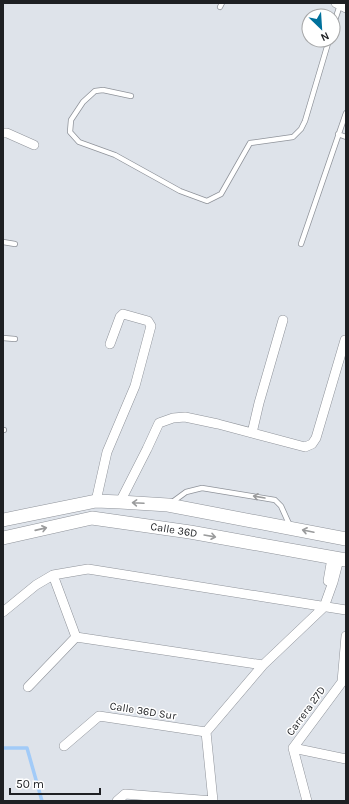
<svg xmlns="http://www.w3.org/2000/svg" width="349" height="804" font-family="Karla,sans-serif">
	<rect width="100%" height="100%" fill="#dee3ea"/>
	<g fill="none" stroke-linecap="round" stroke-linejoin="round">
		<!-- stream -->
		<path stroke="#a2cbf8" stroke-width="3.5" d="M3,748H27L42,801"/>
		<defs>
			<path id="service" d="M220,7L222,3
				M333,26L340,5
				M131,96L103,90L95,91L83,102L71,120L70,132L79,142L115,155L180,191L207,201L221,194L250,143L293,137L301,129L305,121L329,40
				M338,134L346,137
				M3,242L15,244
				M301,244L346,113
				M3,338L15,339
				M3,430H4
				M171,503L186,492L202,488L275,500L281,506L290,526"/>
			<path id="minor" d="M336,3L346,8
				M3,133H7L34,145
				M252,433L259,403L283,320
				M96,501L107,452L135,386L151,326L148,321L123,314L120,317L110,344
				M120,502L147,449L159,423L173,418L185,417L218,424L305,447L312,444L316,438L345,340
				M53,575L76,637L263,665
				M328,581L332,558
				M3,612L36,585L53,575L88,569L346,610
				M28,687L76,637
				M64,746L99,716L206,732
				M293,748L346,759
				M117,801L125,794L213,801L206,732L263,665L324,607L333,582L339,559
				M307,801L293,748L342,682L346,636"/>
			<path id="secondary" d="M3,520L96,501L120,502L168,505L346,539
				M3,538L92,518L190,532L346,560"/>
		</defs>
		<!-- service casing -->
		<use href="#service" stroke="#8f939a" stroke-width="6"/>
		<!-- minor casing -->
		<use href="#minor" stroke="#8f939a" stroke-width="10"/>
		<!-- secondary casing -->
		<use href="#secondary" stroke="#8f939a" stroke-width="14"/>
		<!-- service -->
		<use href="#service" stroke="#fff" stroke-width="4.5"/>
		<!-- minor -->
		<use href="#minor" stroke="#fff" stroke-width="9"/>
		<!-- secondary -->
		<use href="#secondary" stroke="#fff" stroke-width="13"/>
	</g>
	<!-- one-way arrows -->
	<defs><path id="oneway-shaft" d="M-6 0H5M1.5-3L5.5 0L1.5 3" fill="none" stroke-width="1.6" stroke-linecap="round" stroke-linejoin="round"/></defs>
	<g stroke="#9a9b9c">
		<use href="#oneway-shaft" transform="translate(259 497) rotate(-170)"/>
		<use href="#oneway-shaft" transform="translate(138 503) rotate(-177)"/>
		<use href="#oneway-shaft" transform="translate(41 529) rotate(-13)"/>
		<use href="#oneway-shaft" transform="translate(308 531) rotate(-168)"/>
		<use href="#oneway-shaft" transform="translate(210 536) rotate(10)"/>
	</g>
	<g text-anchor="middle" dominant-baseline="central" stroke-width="3" stroke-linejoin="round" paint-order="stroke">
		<!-- street labels -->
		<g font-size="11" fill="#1e2023" stroke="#fff">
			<text transform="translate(174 530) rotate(9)">Calle 36D</text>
			<text transform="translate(143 711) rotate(9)">Calle 36D Sur</text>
			<text transform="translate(306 711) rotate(-54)">Carrera 27D</text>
		</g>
	</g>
	<!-- border -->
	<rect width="349" height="804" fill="none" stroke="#1e2023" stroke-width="8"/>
	<!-- north arrow -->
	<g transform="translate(321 28) rotate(155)"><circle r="19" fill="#ffffff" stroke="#a5a6a7"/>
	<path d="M0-3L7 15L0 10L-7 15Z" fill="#00719c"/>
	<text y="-6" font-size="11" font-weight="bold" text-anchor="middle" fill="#1e2023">N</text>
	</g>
	<!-- scale -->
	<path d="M10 788v6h90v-6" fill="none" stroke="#1e2023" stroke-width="2"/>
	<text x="16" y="788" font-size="12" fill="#1e2023" stroke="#ffffff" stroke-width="3" paint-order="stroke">50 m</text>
</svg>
